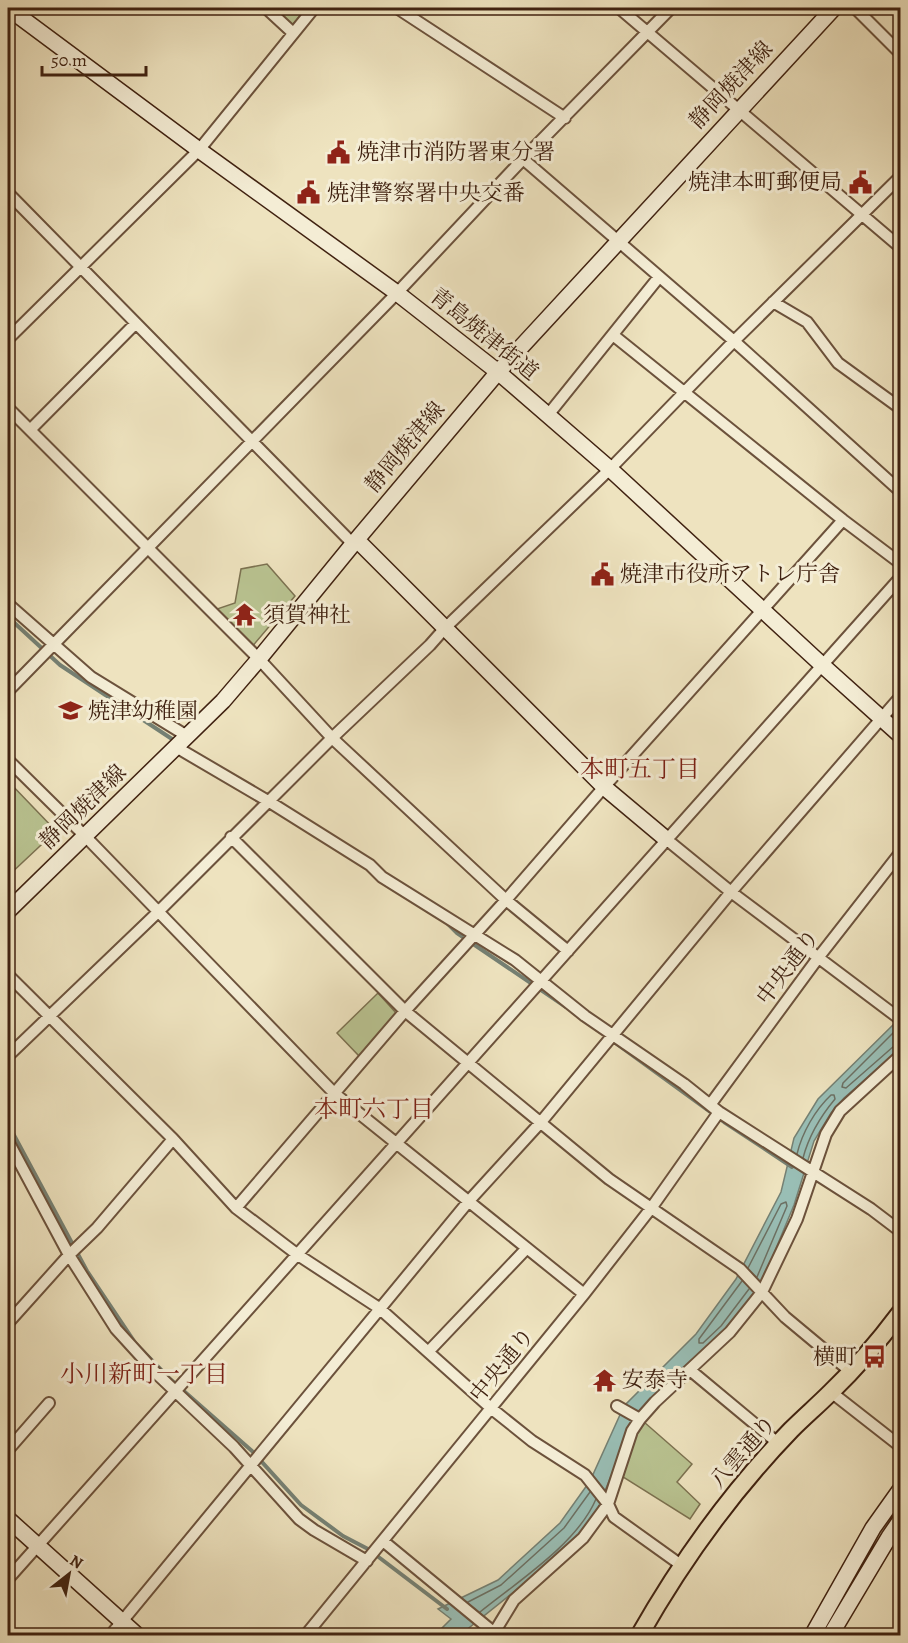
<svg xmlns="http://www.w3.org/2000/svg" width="908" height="1643" font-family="Alegreya,'Noto Serif JP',serif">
	<rect width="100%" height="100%" fill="#eee3bf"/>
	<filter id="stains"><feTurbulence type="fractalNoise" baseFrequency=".00333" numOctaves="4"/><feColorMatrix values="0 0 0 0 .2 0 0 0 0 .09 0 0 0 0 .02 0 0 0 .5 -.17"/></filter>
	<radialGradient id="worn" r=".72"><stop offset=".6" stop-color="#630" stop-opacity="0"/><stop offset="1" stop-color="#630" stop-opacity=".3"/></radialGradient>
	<!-- green -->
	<path fill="#b9c391" stroke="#7c7251" stroke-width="1.5" d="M273,8H307L292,25Z
		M267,564L295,596L251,648L217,609L235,603L241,569Z
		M8,781L56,831L8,876Z
		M378,993L397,1014L361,1058L337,1033Z
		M644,1422L692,1464L677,1482L700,1504L690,1519L623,1477L635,1436Z"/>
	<!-- water -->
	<path fill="#99beb5" stroke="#758073" stroke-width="1.5" d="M900,1018V1049L844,1098L831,1113L814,1141L794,1205L762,1282L726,1330L639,1411L633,1422L596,1513L570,1547L460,1635L434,1636L451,1619L438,1609L498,1580L560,1523L590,1481L624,1406L696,1334L736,1279L781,1192L794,1138L818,1099Z"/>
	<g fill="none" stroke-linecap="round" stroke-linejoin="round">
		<!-- shore -->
		<path stroke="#6c7063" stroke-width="1.5" d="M900,1026L843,1083L842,1087L846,1088L894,1046L900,1044
			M797,1154C802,1133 815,1110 831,1095H834L835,1099C820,1117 809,1135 803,1158
			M748,1268L781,1204L786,1202L787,1206L757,1277
			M742,1281L699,1339V1343H703L721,1326L749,1289
			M468,1602L501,1585L564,1528L590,1492
			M480,1612C517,1582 577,1544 596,1499"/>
		<!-- stream -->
		<path stroke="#758073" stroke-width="4" d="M8,617L60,665L175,741
			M448,924L457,933L566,1007
			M614,1042L724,1122L792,1167
			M8,1124L87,1271L136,1344L169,1378L252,1451L301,1505L343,1536L368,1549L447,1609"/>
		<defs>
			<path id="street" d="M266,8L292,32
				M397,8L565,118
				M619,8L900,247
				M855,8L900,53
				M523,159L734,341L900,491
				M8,193L353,544
				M773,302L807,322L838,363L900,408
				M613,335L843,520L900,563
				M8,339L199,150L314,8
				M8,408L259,659L332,738L506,900L568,951
				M548,415L659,277
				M30,430L135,324
				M8,604L91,677L187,736
				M8,691L397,293L523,159L671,8
				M176,747L268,801L370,865L382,877L515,960L585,1016L684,1084L719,1112L871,1209L900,1231
				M8,760L85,836L335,1094L584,1294
				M231,837L405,1011L609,1179L740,1269L785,1317L851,1372
				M666,839L731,892L900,1019
				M8,975L173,1139L236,1208L298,1255L379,1308L492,1409L532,1441L585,1475L608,1504L614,1517L681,1565
				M8,1056L157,913L332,738L430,645L445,628L610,469L734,341L900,177
				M710,1105L818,958L900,853
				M8,1141L69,1255L116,1329L157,1374L234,1447L299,1519L314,1530L367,1561
				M236,1208L405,1011L506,900L604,787L843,520
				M8,1323L69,1255L97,1228L173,1139
				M429,1351L527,1248
				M690,1370L779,1444
				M831,1392L900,1446
				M617,1406L640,1419
				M8,1450L49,1403
				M383,1541L497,1635
				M8,1579L900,578
				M110,1636L468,1202L541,1122L731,892L900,697
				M305,1636L584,1294L652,1207L719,1112
				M492,1636L514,1600L583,1538L608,1504L632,1431L640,1419L655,1402L730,1332L762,1292L797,1219L826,1134L840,1111L900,1056"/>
			<path id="secondary" d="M8,8L199,150L397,293L498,372L610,469L821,664L900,735
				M357,540L604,787L666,839
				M8,911L223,701L259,659L353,544L498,372L834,8
				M8,1519L138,1636
				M812,1636L873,1528L900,1490
				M830,1636L889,1537L900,1521"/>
			<path id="primary" d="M639,1636C681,1562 732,1491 791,1430C804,1417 818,1405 831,1392C856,1368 879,1341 900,1313"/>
		</defs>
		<!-- street casing -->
		<use href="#street" stroke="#6c523c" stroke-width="14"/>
		<!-- secondary casing -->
		<use href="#secondary" stroke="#402211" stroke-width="18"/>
		<!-- primary casing -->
		<use href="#primary" stroke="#402211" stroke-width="20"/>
		<!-- street -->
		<use href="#street" stroke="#f4edd5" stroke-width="10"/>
		<!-- secondary -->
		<use href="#secondary" stroke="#f4edd5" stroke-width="15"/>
		<!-- primary -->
		<use href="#primary" stroke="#eee3bf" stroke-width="16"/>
	</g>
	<!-- icons -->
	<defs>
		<symbol id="civic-bare" viewBox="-9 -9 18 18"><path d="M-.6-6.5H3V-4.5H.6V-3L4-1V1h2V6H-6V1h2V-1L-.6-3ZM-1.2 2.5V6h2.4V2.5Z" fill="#8f2418" stroke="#f4edd5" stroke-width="2.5" paint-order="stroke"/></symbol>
		<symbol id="temple-bare" viewBox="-9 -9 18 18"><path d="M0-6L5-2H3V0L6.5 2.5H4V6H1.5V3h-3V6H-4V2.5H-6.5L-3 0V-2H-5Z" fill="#8f2418" stroke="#f4edd5" stroke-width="2.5" paint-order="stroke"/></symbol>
		<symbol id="school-bare" viewBox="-9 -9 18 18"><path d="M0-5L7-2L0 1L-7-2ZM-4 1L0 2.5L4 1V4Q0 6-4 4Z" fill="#8f2418" stroke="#f4edd5" stroke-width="2.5" paint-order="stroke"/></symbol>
		<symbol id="bus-bare" viewBox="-9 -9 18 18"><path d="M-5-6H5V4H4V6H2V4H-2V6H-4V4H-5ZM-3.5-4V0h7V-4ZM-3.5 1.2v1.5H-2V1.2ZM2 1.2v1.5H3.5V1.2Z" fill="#8f2418" stroke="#f4edd5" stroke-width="2.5" paint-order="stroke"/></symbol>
	</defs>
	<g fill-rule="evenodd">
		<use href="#civic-bare" x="322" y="136" width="33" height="33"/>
		<use href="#civic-bare" x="844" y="166" width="33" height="33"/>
		<use href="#civic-bare" x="292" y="176" width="33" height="33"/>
		<use href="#civic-bare" x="586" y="558" width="33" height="33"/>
		<use href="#temple-bare" x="228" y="598" width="33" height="33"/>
		<use href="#school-bare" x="54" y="694" width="33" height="33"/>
		<use href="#bus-bare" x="858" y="1340" width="33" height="33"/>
		<use href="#temple-bare" x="588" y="1364" width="33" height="33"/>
	</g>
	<g text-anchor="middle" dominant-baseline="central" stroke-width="6" stroke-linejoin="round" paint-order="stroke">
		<!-- street labels -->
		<g font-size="22" fill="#402211" stroke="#f4edd5">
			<text transform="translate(731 85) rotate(-47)">静岡焼津線</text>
			<text transform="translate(484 334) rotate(39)">青島焼津街道</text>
			<text transform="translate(405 447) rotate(-50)">静岡焼津線</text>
			<text transform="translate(83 807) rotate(-44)">静岡焼津線</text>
			<text transform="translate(788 967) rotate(-53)">中央通り</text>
			<text transform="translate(502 1365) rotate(-51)">中央通り</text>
			<text transform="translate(743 1452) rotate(-49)">八雲通り</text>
		</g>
		<!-- poi labels -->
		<g font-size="22" fill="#402211" stroke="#f4edd5" text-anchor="start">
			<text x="357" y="152">焼津市消防署東分署</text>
			<text x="842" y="182" text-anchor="end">焼津本町郵便局</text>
			<text x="327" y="193">焼津警察署中央交番</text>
			<text x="620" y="574">焼津市役所アトレ庁舎</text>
			<text x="263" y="615">須賀神社</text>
			<text x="88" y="711">焼津幼稚園</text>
			<text x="857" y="1357" text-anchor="end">横町</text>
			<text x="622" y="1380">安泰寺</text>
		</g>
		<!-- neighbourhood labels -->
		<g font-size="24" fill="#7a1f14" stroke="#f4edd5">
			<text x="640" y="769">本町五丁目</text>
			<text x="374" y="1109">本町六丁目</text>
			<text x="144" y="1374">小川新町一丁目</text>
		</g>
	</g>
	<!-- margin -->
	<rect width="908" height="1643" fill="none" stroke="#eee3bf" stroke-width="30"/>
	<rect x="9" y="9" width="890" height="1625" fill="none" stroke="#402211" stroke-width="3"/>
	<rect x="15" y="15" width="878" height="1613" fill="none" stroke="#402211" stroke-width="1.5"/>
	<!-- north arrow -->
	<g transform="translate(69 1574) rotate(31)" stroke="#f4edd5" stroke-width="4.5" paint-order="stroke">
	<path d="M0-4.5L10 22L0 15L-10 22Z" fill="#402211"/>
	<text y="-9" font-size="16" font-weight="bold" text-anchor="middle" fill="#402211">N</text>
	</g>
	<!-- scale -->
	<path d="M42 66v9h104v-9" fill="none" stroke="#402211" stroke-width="3"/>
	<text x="51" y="66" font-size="18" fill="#402211" stroke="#f4edd5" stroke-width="4.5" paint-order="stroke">50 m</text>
	<rect width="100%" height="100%" filter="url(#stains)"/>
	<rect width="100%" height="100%" fill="url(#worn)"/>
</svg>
